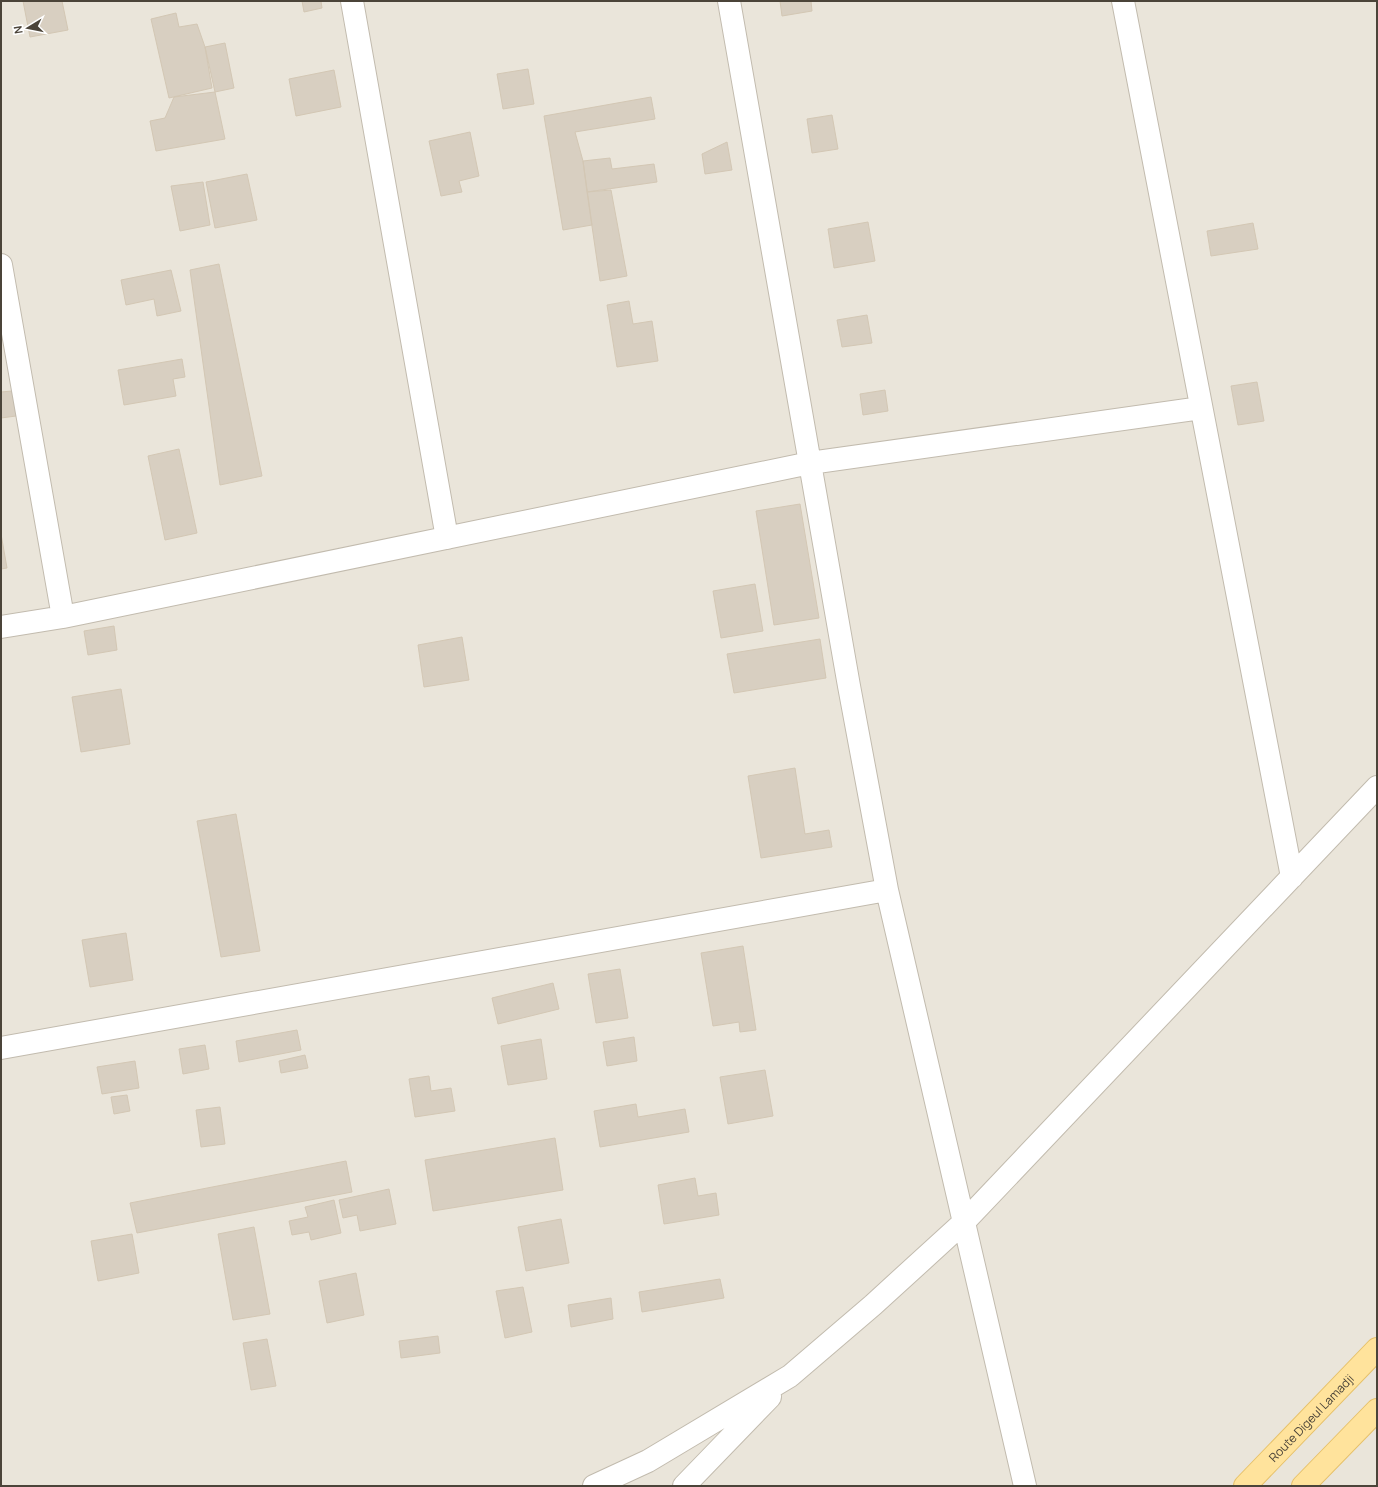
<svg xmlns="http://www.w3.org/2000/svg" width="1378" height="1487" font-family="Manrope,sans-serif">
	<rect width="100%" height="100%" fill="#f6f3ec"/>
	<!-- residential -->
	<path fill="#eae5da" d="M1,1H1377V1486H1Z"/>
	<!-- building -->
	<path fill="#d8cfc1" stroke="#d3c7b4" d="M23,1H62L68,30L30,37Z
		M302,1H321L322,8L304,12Z
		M780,1H811L812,11L782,16Z
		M176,13L179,27L197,24L205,47L212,88L169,98L151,19Z
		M225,43L234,88L215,92L205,47Z
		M528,69L534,104L503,109L497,74Z
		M334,70L341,107L296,116L289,79Z
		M215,92L225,139L156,151L150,121L165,118L174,97Z
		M651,97L655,119L575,132L583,161L592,225L563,230L544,116Z
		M832,115L838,149L812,153L807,119Z
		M470,132L479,176L459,181L462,192L441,196L429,141Z
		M727,142L732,170L705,174L702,154Z
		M610,158L612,169L654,164L657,182L587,192L583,161Z
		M247,174L257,220L215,228L206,182Z
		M203,182L210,225L180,231L171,186Z
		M611,190L627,276L600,281L587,192Z
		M868,222L875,261L834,268L828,229Z
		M1253,223L1258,249L1211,256L1207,231Z
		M219,264L262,476L220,485L190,270Z
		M171,270L181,311L157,316L154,299L126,305L121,280Z
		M629,301L633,324L652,321L658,361L617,367L607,305Z
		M867,315L872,343L842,347L837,320Z
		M182,359L185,377L173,379L176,396L124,405L118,370Z
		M1257,382L1264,421L1238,425L1231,386Z
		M885,390L888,411L863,415L860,394Z
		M12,391L16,416L1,418V392Z
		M179,449L197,533L165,540L148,456Z
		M800,504L819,618L774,625L756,511Z
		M1,534L7,568L1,569Z
		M755,584L763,631L721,638L713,591Z
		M114,626L117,650L88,655L84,631Z
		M462,637L469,680L424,687L418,645Z
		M820,639L826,678L734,693L727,654Z
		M121,689L130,744L81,752L72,697Z
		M795,768L805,834L829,830L832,847L761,858L748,776Z
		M236,814L260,951L221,957L197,821Z
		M126,933L133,980L90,987L82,940Z
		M743,946L756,1030L740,1032L739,1022L713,1026L701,953Z
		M620,969L628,1018L596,1023L588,974Z
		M553,983L559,1009L498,1024L492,998Z
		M297,1030L301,1050L239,1062L236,1041Z
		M634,1037L637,1061L607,1066L603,1042Z
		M541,1039L547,1079L508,1085L501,1046Z
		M205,1045L209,1069L183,1074L179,1049Z
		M305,1055L308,1068L281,1073L279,1061Z
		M135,1061L139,1088L102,1094L97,1067Z
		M765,1070L773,1116L728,1124L720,1077Z
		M429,1076L431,1091L451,1088L455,1111L415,1117L409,1079Z
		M127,1095L130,1111L114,1114L111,1097Z
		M636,1104L638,1117L685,1109L689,1132L600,1147L594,1111Z
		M220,1107L225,1144L201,1147L196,1110Z
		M555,1138L563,1190L433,1211L425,1160Z
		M346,1161L352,1192L137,1233L130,1203Z
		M695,1178L698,1196L716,1193L719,1215L664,1224L658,1185Z
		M389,1189L396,1224L360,1231L357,1215L343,1218L339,1200Z
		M334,1200L341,1233L311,1240L309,1232L292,1235L289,1221L308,1217L305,1207Z
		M561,1219L569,1263L526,1271L518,1227Z
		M254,1227L270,1314L233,1320L218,1234Z
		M132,1234L139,1273L98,1281L91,1241Z
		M356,1273L364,1315L327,1323L319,1281Z
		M720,1279L724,1298L642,1312L639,1292Z
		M523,1287L532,1332L505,1338L496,1291Z
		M611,1298L613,1319L571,1327L568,1305Z
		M438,1336L440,1353L401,1358L399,1341Z
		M267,1339L276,1386L251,1390L243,1343Z"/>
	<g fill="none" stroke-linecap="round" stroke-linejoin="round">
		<defs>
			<path id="minor" d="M352,1L447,538
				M729,1L849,686L887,890L1025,1486
				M1123,1L1292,877
				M1,265L63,617
				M1,627L63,617L810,463L1201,408
				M1,1048L887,890
				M594,1486L648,1461L790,1376L873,1305L965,1221L1377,787
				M684,1486L770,1397"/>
			<g id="major">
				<path id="s1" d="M1245,1486L1377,1349"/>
				<path d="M1303,1486L1377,1410"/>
			</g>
		</defs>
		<!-- minor casing -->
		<use href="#minor" stroke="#c2bbae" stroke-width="24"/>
		<!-- major casing -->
		<use href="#major" stroke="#e6c16a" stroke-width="24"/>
		<!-- minor -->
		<use href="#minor" stroke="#fff" stroke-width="22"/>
		<!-- major -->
		<use href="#major" stroke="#ffe39c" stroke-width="22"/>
	</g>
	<g text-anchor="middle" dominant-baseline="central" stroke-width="3.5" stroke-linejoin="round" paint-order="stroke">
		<!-- street labels -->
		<g font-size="12" fill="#4b4439" stroke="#fff">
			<text stroke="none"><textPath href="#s1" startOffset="95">Route Digeul Lamadji</textPath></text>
		</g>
	</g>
	<!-- border -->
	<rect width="1378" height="1487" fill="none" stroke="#4b4439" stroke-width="4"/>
	<!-- north arrow -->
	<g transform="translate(28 28) rotate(260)" stroke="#ffffff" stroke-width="3" paint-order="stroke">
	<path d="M0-3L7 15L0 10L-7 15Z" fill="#4b4439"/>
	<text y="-6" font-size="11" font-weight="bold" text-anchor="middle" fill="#4b4439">N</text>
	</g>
</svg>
